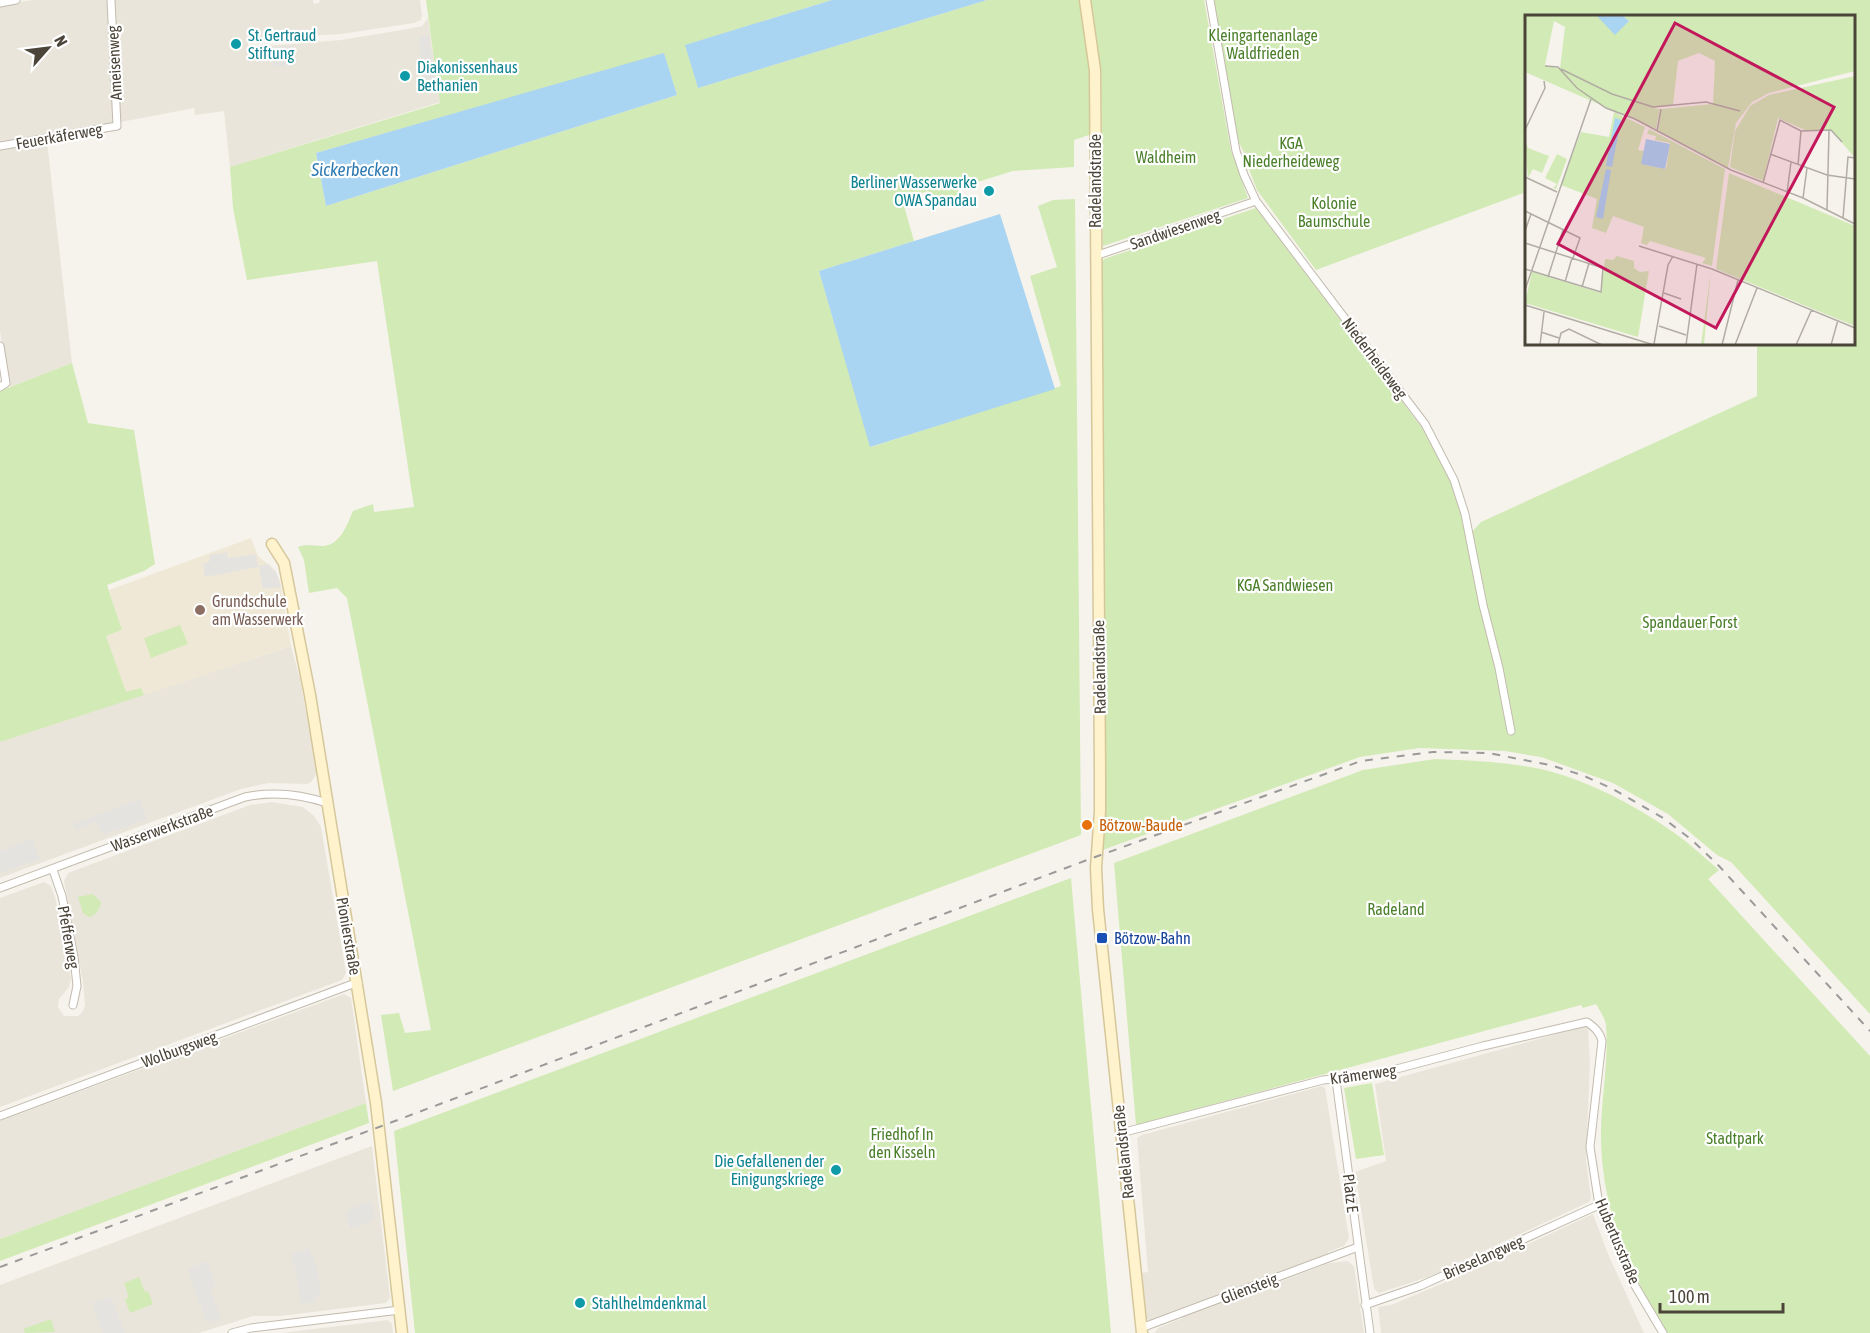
<svg xmlns="http://www.w3.org/2000/svg" width="1870" height="1333" font-family="'Asap Condensed',sans-serif">
	<rect width="100%" height="100%" fill="#f6f3ec"/>
	<!-- residential -->
	<path fill="#eae5da" d="M33,0H109L114,120L111,124L0,143V5Z
		M114,0H313L314,4L319,3L320,0H420L422,16L421,20L414,23L341,34L248,39V59H257L256,47L341,40L408,29L422,26L428,18L440,102L230,167L224,111L195,115L194,108L121,122Z
		M47,141L72,363L10,387L0,331V149Z
		M291,646L300,679L317,773L311,782L307,784L268,783L241,789L0,878V742Z
		M272,802L303,807L314,816L321,827L346,973L342,980L0,1107V898L44,882L51,886L56,901L71,979L69,987L59,999L58,1007L64,1016H78L83,1011L85,1005L83,982L64,881L68,873L250,805Z
		M344,994L351,998L366,1103L0,1239V1121Z
		M1586,1026L1588,1028L1590,1062L1586,1160L1591,1198L1589,1202L1428,1277L1379,1293L1374,1289L1355,1172L1386,1161L1375,1084Z
		M1322,1086L1325,1088L1349,1238L1344,1246L1328,1252L1329,1254L1322,1257L1150,1321L1146,1318L1141,1273L1148,1272L1137,1138L1142,1135Z
		M372,1146L390,1298L386,1303L280,1316H253L199,1333H0V1285Z
		M1593,1214L1608,1254L1644,1333H1381L1378,1307L1391,1305L1446,1282Z
		M1347,1261L1354,1266L1364,1333H1155L1158,1328L1183,1318V1316L1249,1291L1250,1293L1329,1263Z
		M388,1320L392,1324L393,1333H281Z"/>
	<!-- education -->
	<path fill="#efe8d6" d="M251,538L258,556L274,569L280,581L291,646L144,695L141,688L126,693L106,636L122,630L109,590Z"/>
	<!-- green -->
	<path fill="#d2eab5" fill-rule="evenodd" d="M426,0H832L686,45L698,88L987,0H1081L1092,70V134L1074,140V167L1013,171L958,188L961,199L932,204L928,191L902,199L914,241L819,271L871,447L1061,386L1030,276L1057,267L1038,206L1053,200L1075,199L1081,835L393,1091L381,1015L399,1013L405,1033L431,1030L347,598L337,588L309,593L304,560L298,547C308,544 312,546 322,546C340,546 347,525 353,511L373,504L374,512L414,507L377,261L247,280L233,208L230,167L440,103ZM664,54L677,95L326,206L316,153Z
		M1091,0H1204L1231,151L1248,198L1103,246L1101,70Z
		M1210,0H1870V1014L1731,862L1717,855L1668,814L1613,783L1541,757L1505,751L1419,748L1360,757L1097,852L1101,265L1104,259L1256,208L1422,428L1453,486L1463,521L1471,533L1481,522L1757,396V344H1854V16H1526V192L1316,270L1257,190L1244,156L1245,154L1239,143Z
		M72,363L88,423L134,430L155,564L144,571L107,585L122,630L106,636L126,692L141,688L144,695L0,742V391Z
		M180,625L188,644L151,658L144,638Z
		M1435,759C1469,760 1502,762 1536,768C1584,778 1633,804 1673,832C1689,843 1704,857 1719,870L1708,879L1870,1056V1333H1667C1629,1272 1601,1208 1601,1135C1601,1099 1609,1062 1606,1025C1605,1018 1600,1011 1596,1004L1583,1008L1581,1005L1136,1125L1114,863L1363,770Z
		M1071,878L1111,1333H415L394,1131Z
		M93,894L101,902C100,909 97,915 89,917L83,913L78,897Z
		M1372,1083L1384,1155L1356,1159L1344,1088Z
		M366,1103L369,1123L0,1261V1239Z
		M139,1277L145,1292L148,1291L153,1304L130,1313L125,1299L129,1297L124,1283Z
		M51,1319L55,1332L25,1333L23,1329Z"/>
	<!-- parking -->
	<path fill="#e5e3e0" d="M429,36L436,90L423,91L419,37Z
		M292,46L293,66L273,67L272,61L259,62L258,48Z
		M227,552L228,558L256,554L258,566L268,564L270,565L271,570L274,569L277,574L281,587L263,589L259,567L205,577L203,564L210,561L209,555Z
		M140,799L147,819L103,835L97,822L76,830L73,824Z
		M32,839L40,859L0,873V851Z
		M370,1201L375,1213L372,1214L374,1220L351,1229L346,1216L348,1215L347,1211Z
		M309,1248L317,1267L321,1295L315,1297V1302L301,1304L296,1271L291,1255Z
		M207,1261L216,1286L210,1288L221,1318L207,1323L187,1269Z
		M111,1296L125,1333H103L92,1303Z"/>
	<!-- water -->
	<path fill="#a9d4f2" d="M832,0H987L698,88L685,45Z
		M664,53L677,95L326,206L316,153Z
		M1000,214L1055,389L870,447L819,271Z"/>
	<g fill="none" stroke-linecap="round" stroke-linejoin="round">
		<defs>
			<path id="street" d="M1210,0L1236,151L1244,175L1256,201L1425,424L1454,480L1465,514L1483,605L1499,668L1511,731
				M0,3L16,0
				M0,146L117,126L111,0
				M1095,256L1256,201
				M0,346L6,383L0,387
				M53,870L62,896L74,957L77,986L73,1005
				M0,888L245,797C273,791 300,794 327,803
				M1336,1080L1370,1333
				M0,1116L358,982
				M1121,1133L1323,1080L1374,1075L1483,1046L1587,1022C1594,1027 1600,1032 1602,1041L1590,1147L1599,1205L1634,1284L1663,1333
				M1365,1305L1420,1286L1599,1205
				M1141,1328L1358,1247
				M232,1333L251,1328L400,1310"/>
			<path id="secondary" d="M1085,0L1095,70L1100,775V811L1096,868L1098,909L1142,1333
				M272,544L284,563L310,695L376,1103L402,1333"/>
		</defs>
		<!-- street casing -->
		<use href="#street" stroke="#c2bbae" stroke-width="9"/>
		<!-- secondary casing -->
		<use href="#secondary" stroke="#d6c79b" stroke-width="13"/>
		<!-- street -->
		<use href="#street" stroke="#fff" stroke-width="7"/>
		<!-- secondary -->
		<use href="#secondary" stroke="#fff3cd" stroke-width="10"/>
		<!-- rail -->
		<path stroke="#9a9a9a" stroke-width="2" stroke-dasharray="8 8" stroke-linecap="butt" d="M0,1267L379,1127L1087,860L1361,761L1433,752L1488,753L1550,765L1582,775L1611,788L1663,818L1692,840L1719,866L1870,1031"/>
	</g>
	<!-- markers -->
	<g fill="#0f9aa8" stroke="#fff" stroke-width="2">
		<circle cx="236" cy="44" r="6"/>
		<circle cx="405" cy="76" r="6"/>
		<circle cx="989" cy="191" r="6"/>
		<circle cx="836" cy="1170" r="6"/>
		<circle cx="580" cy="1303" r="6"/>
	</g>
	<circle fill="#8d6e63" stroke="#fff" stroke-width="2" cx="200" cy="610" r="6"/>
	<circle fill="#e8710a" stroke="#fff" stroke-width="2" cx="1087" cy="825" r="6"/>
	<rect fill="#1a4fb4" stroke="#fff" stroke-width="2" x="1096" y="932" width="12" height="12" rx="3"/>
	<g text-anchor="middle" dominant-baseline="central" stroke-width="4.5" stroke-linejoin="round" paint-order="stroke">
		<!-- culture labels -->
		<g font-size="16" fill="#0d838f" stroke="#fff" text-anchor="start">
			<text x="248" y="35">St. Gertraud<tspan x="248" dy="18">Stiftung</tspan></text>
			<text x="417" y="67">Diakonissenhaus<tspan x="417" dy="18">Bethanien</tspan></text>
			<text x="977" y="182" text-anchor="end">Berliner Wasserwerke<tspan x="977" dy="18">OWA Spandau</tspan></text>
			<text x="824" y="1161" text-anchor="end">Die Gefallenen der<tspan x="824" dy="18">Einigungskriege</tspan></text>
			<text x="592" y="1303">Stahlhelmdenkmal</text>
		</g>
		<!-- park labels -->
		<g font-size="16" fill="#4a7f2a" stroke="#fff">
			<text x="1263" y="35">Kleingartenanlage<tspan x="1263" dy="18">Waldfrieden</tspan></text>
			<text x="1291" y="143">KGA<tspan x="1291" dy="18">Niederheideweg</tspan></text>
			<text x="1166" y="157">Waldheim</text>
			<text x="1334" y="203">Kolonie<tspan x="1334" dy="18">Baumschule</tspan></text>
			<text x="1285" y="585">KGA Sandwiesen</text>
			<text x="1690" y="622">Spandauer Forst</text>
			<text x="1396" y="909">Radeland</text>
			<text x="902" y="1134">Friedhof In<tspan x="902" dy="18">den Kisseln</tspan></text>
			<text x="1735" y="1138">Stadtpark</text>
		</g>
		<!-- street labels -->
		<g font-size="16" fill="#4b4439" stroke="#fff">
			<text transform="translate(114 63) rotate(-93)">Ameisenweg</text>
			<text transform="translate(59 136) rotate(-10)">Feuerkäferweg</text>
			<text transform="translate(1095 181) rotate(-90)">Radelandstraße</text>
			<text transform="translate(1175 229) rotate(-19)">Sandwiesenweg</text>
			<text transform="translate(1375 358) rotate(53)">Niederheideweg</text>
			<text transform="translate(1099 667) rotate(-91)">Radelandstraße</text>
			<text transform="translate(162 828) rotate(-20)">Wasserwerkstraße</text>
			<text transform="translate(349 936) rotate(80)">Pionierstraße</text>
			<text transform="translate(69 937) rotate(80)">Pfefferweg</text>
			<text transform="translate(179 1049) rotate(-20)">Wolburgsweg</text>
			<text transform="translate(1363 1074) rotate(-8)">Krämerweg</text>
			<text transform="translate(1123 1152) rotate(-96)">Radelandstraße</text>
			<text transform="translate(1351 1193) rotate(83)">Platz E</text>
			<text transform="translate(1618 1241) rotate(67)">Hubertusstraße</text>
			<text transform="translate(1483 1257) rotate(-24)">Brieselangweg</text>
			<text transform="translate(1249 1288) rotate(-21)">Gliensteig</text>
		</g>
		<!-- education labels -->
		<g font-size="16" fill="#785e54" stroke="#fff" text-anchor="start">
			<text x="212" y="601">Grundschule<tspan x="212" dy="18">am Wasserwerk</tspan></text>
		</g>
		<!-- food labels -->
		<g font-size="16" fill="#c56008" stroke="#fff" text-anchor="start">
			<text x="1099" y="825">Bötzow-Baude</text>
		</g>
		<!-- transit labels -->
		<g font-size="16" fill="#164399" stroke="#fff" text-anchor="start">
			<text x="1114" y="938">Bötzow-Bahn</text>
		</g>
		<!-- water labels -->
		<g font-size="18" font-style="italic" fill="#2e7ab2" stroke="#fff">
			<text x="355" y="169">Sickerbecken</text>
		</g>
	</g>
	<!-- overview -->
	<g transform="translate(1525 15)">
		<rect width="330" height="330" fill="#f6f3ec"/>
		<path d="M0,0H73L90,19L104,6L97,0H330V56L244,78L227,87L211,108L203,153L133,116L136,94L188,89L190,46L174,38L153,46L148,90L128,93L135,94L131,114L0,57ZM29,6L40,12L35,54L20,50ZM330,61V143L306,115H280L253,103L238,166L205,152L210,116L225,91L244,80ZM89,97L120,112L113,135L119,136L117,149L141,154L145,128L130,125L131,121L122,119L124,114L200,154L187,251L177,248L181,243L125,226L122,230L116,228L119,212L88,201L81,218L67,213L72,184L36,170L56,117L84,122ZM0,124L3,133L24,141L17,158L8,154L3,163ZM32,139L42,144L31,174L28,173L32,169L20,163ZM204,158L330,211V311L191,254ZM92,241L109,246V253L115,257L124,256L113,322L0,288L7,257L76,278L80,244L88,245ZM186,255L179,330H176Z" fill="#d2eab5" fill-rule="evenodd"/>
		<path d="M97,0L104,6L90,20L72,1ZM90,103L96,105L87,152L81,151ZM121,124L145,129L140,154L116,149ZM81,154L86,155L78,204L71,202Z" fill="#a9d4f2"/>
		<path fill="none" stroke="#b2ada4" stroke-width="1.5" d="M20,51L33,52L52,73L81,93L110,104L206,155L278,183L330,209M36,54L87,79L128,92L181,87L215,96M0,115L20,73L19,66M132,116L136,94M245,139L302,160L330,164M273,150L276,116M0,162L32,177M238,168L255,105L276,116L306,115L317,127M262,178L266,147M278,183L282,153M302,195L304,116M0,196L55,223L48,243M318,203L323,142L330,143M0,216L6,199M0,228L78,253L76,277L0,254M114,231L187,254L330,313M23,262L38,215M40,267L47,243M57,272L64,248M0,275L66,84M139,278L156,284M0,290L129,330M134,311L161,320M16,317L34,323M129,329L143,250L148,241M15,330L19,297M33,330L36,318L44,314L77,330M161,330L172,249M197,330L213,265M210,330L232,273M271,330L287,294M306,330L313,305"/>
		<path fill="#c2185b" fill-opacity="0.15" stroke="#c2185b" stroke-width="3" d="M150,8L309,92L191,313L33,229Z"/>
		<rect width="330" height="330" fill="none" stroke="#4b4439" stroke-width="3"/>
	</g>
	<!-- north arrow -->
	<g transform="translate(48 48) rotate(62)" stroke="#ffffff" stroke-width="4.5" paint-order="stroke">
	<path d="M0-4.5L10 22L0 15L-10 22Z" fill="#4b4439"/>
	<text y="-9" font-size="16" font-weight="bold" text-anchor="middle" fill="#4b4439">N</text>
	</g>
	<!-- scale -->
	<path d="M1660 1303v9h123v-9" fill="none" stroke="#4b4439" stroke-width="3"/>
	<text x="1669" y="1303" font-size="18" fill="#4b4439" stroke="#ffffff" stroke-width="4.5" paint-order="stroke">100 m</text>
</svg>
